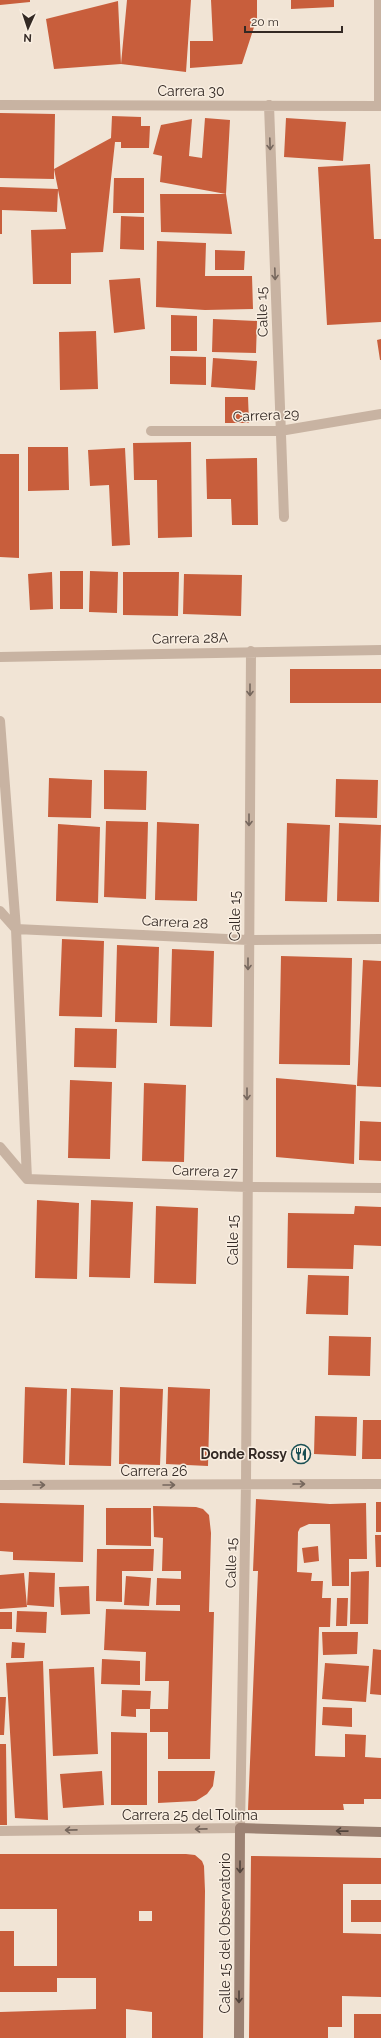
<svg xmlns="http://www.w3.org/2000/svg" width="381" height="2038" font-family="Raleway,sans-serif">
	<rect width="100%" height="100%" fill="#f1e4d5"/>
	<!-- building -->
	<path fill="#c85e3c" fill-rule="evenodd" d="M0,0H30V2L0,5Z
		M127,0H191L186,72L121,64L54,69L46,19L118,1L121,64Z
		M211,0H257V18L242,64L190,68V41H213Z
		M291,0H334V7L291,9Z
		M0,113L55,114L54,169L111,138L112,116L141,117V126H150L149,148H121V142H115L103,252L71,253V284H33L31,230L66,229L58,190L57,212L2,210V234H0V187L58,189L54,169V179L0,178Z
		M205,118L230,120L226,194L160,182L162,156L153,154L161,125L192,119L189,156L202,158Z
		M286,118L346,122L343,161L284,157Z
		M370,164L374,239H381V322L327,325L318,167Z
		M114,178H144V213H113Z
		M160,194H226L232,234L161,232Z
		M121,216L144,217V250L120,249Z
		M157,241L206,243L205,276H252L253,309L205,310L156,307Z
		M215,250L245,251L244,270H215Z
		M140,278L145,329L114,333L109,280Z
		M171,315L197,316V351H171Z
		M213,319L257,321L256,353L212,352Z
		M96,331L98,389L60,390L59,332Z
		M381,339V360H380L377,340Z
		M170,356L206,357V385L170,384Z
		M213,358L257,361L255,390L211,387Z
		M225,397H248L249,423H225Z
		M191,442L192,537L158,538L157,480H134L133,443Z
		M28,447H68L69,490L28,491Z
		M125,448L130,545L112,546L109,485L90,486L88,450Z
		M0,454H19V558L0,557Z
		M257,458L258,525H232L231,499H207L206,459Z
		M60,571H83V609H60Z
		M90,571L118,572L117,613L89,612Z
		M52,572L53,609L30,610L28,574Z
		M123,572H179L178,616L123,615Z
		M184,574L242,575L241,616L183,614Z
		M290,669H381V703H290Z
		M104,770L147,771L146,810L104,809Z
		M49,778L92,780L91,818L48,817Z
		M336,779L378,780L377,818L335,817Z
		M106,821L148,822L146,899L104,897Z
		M157,822L199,824L197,901L155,900Z
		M287,823L330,825L327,902L285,901Z
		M339,823L381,825L379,902L337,901Z
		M58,824L100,827L98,903L56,901Z
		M62,939L104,941L102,1017L59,1016Z
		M117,945L159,947L157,1023L115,1022Z
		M172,949L214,951L212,1027L170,1026Z
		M281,956L352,958L350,1065L279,1064Z
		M363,960L381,961V1087L357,1086Z
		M75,1028L117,1029L116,1068L74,1067Z
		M276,1078L356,1085L354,1164L276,1157Z
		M70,1080L112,1082L110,1159L68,1158Z
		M144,1083L186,1085L184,1162L142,1161Z
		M360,1121L381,1122V1161L359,1160Z
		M37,1200L79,1203L77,1279L35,1278Z
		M91,1200L133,1202L130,1278L89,1277Z
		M156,1206L198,1208L196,1284L154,1283Z
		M355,1206L381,1207V1246L354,1245L353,1269L287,1268L288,1213L354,1214Z
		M308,1275L349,1276L348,1315L306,1314Z
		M329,1336L371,1337L370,1376L328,1375Z
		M25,1387L67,1389L65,1465L23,1463Z
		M120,1387L163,1389L160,1465L119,1464Z
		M168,1387L210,1389L208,1466L166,1464Z
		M71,1388L113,1390L111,1466L69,1465Z
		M315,1416L357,1417L356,1456L314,1454Z
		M363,1420H381V1459H362Z
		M256,1499L330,1504L366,1503L367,1559H349V1586H332L330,1524H309L300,1528L298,1532L297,1572L312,1573L311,1581H323L322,1598H331L330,1627H319L315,1756L345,1757V1734L366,1735L365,1757L381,1758V1799H364V1804H343L344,1810H248L258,1571H253Z
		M376,1502H381V1532H376Z
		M0,1503L84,1505L83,1562L13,1560V1552L0,1551Z
		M153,1506L196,1507L203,1509L209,1515L211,1533L209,1612H214L210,1759H168V1732H150V1709H168L169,1681H145L146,1652L104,1650L106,1609L180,1611V1605H156L157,1578L181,1579V1571H162L163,1538L154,1537Z
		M106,1508H151V1546L106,1545Z
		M375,1535H381V1567H376Z
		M318,1546L319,1561L304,1563L302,1548Z
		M97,1549H154L153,1571H122V1602L96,1601Z
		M369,1571L368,1624H350L351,1572Z
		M29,1572L55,1573L54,1607L27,1605Z
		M24,1573L27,1607L0,1609V1575Z
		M126,1576L151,1578L149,1606L124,1605Z
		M89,1586L90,1614L61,1615L59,1587Z
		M337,1598H348L347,1626H336Z
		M17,1611L47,1612L46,1633L16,1632Z
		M0,1612H12V1629H0Z
		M322,1632H358L357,1654L323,1655Z
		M12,1642L25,1643L24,1658H11Z
		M373,1649L381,1650V1695L370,1694Z
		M102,1659L140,1661V1685L101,1684Z
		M43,1661L48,1820L15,1818L6,1663Z
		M325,1663L369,1666L366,1702L322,1699Z
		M94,1667L98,1754L53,1756L49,1669Z
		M122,1690L151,1691L150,1709H136V1717L121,1716Z
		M0,1697H6L4,1735H0Z
		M323,1707L352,1708V1727L322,1725Z
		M111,1732L147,1733V1805H111Z
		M0,1744H6L7,1825H0Z
		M102,1771L104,1805L63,1808L60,1774Z
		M158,1771H215L213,1786L207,1794L196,1801L158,1803Z
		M0,1854H186L195,1855L202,1861L204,1866L205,1891L203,2038H152V2012L126,2009V2038H0V2012L96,2009V1978H57V1992H0V1931H14V1966H57V1909H0ZM139,1911H152V1921H139Z
		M251,1856L381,1858V1884H343V1933L381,1934V1997L342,1996V2027H328V2038H249Z
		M351,1900H381V1922H351Z
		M354,2014H381V2038H354Z"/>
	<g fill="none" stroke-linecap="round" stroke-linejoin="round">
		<!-- street -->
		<path stroke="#c8b3a2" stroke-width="10" d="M0,105L381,106
			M269,105L284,517
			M379,106V0
			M151,431H280L381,414
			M0,657L381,650
			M0,721L16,929L27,1179
			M0,911L16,929
			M16,929L248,940L381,939
			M0,1147L27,1179
			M27,1179L247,1187L381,1188
			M0,1485L381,1484
			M0,1831L240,1828L246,1484L251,651"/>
		<!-- secondary -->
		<path stroke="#9c8273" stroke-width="10" d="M239,2038L240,1828L381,1832"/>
	</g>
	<!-- one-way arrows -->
	<defs><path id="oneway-shaft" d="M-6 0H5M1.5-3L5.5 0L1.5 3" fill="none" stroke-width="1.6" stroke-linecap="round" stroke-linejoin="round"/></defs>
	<g stroke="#76675d">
		<use href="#oneway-shaft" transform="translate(270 144) rotate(88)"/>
		<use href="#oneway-shaft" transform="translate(275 274) rotate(88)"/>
		<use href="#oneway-shaft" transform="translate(250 690) rotate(90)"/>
		<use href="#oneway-shaft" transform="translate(249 820) rotate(90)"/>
		<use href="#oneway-shaft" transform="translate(248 964) rotate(90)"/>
		<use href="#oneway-shaft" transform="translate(247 1094) rotate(90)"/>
		<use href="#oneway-shaft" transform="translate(299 1484)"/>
		<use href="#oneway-shaft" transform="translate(39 1485)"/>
		<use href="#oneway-shaft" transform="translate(169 1485)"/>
		<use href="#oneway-shaft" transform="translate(201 1829) rotate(179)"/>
		<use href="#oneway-shaft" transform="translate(71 1830) rotate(179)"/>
	</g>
	<g stroke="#52443c">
		<use href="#oneway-shaft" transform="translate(342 1831) rotate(-179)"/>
		<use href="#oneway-shaft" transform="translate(240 1867) rotate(90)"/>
		<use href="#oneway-shaft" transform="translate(239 1997) rotate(90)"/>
	</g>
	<!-- icons -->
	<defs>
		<symbol id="restaurant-ring" viewBox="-11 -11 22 22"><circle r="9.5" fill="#f9eee1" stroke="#1a5054" stroke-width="1.5"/><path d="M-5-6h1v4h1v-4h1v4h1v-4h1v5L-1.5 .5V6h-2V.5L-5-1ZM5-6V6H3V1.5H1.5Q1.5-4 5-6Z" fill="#1a5054"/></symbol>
	</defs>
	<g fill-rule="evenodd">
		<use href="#restaurant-ring" x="290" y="1443" width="22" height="22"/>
	</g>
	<g text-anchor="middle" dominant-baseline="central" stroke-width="3" stroke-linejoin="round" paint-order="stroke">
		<!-- street labels -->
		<g font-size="14" fill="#332924" stroke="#f9eee1">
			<text x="191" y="91">Carrera 30</text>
			<text transform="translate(262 312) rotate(-92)">Calle 15</text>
			<text transform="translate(266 415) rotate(-3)">Carrera 29</text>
			<text transform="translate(190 638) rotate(-1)">Carrera 28A</text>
			<text transform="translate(235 916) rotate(-90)">Calle 15</text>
			<text transform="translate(175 922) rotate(3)">Carrera 28</text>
			<text transform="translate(205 1171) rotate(2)">Carrera 27</text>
			<text transform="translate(233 1240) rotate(-90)">Calle 15</text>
			<text x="154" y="1471">Carrera 26</text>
			<text transform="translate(231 1563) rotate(-89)">Calle 15</text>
			<text x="190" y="1815">Carrera 25 del Tolima</text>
			<text transform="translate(225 1933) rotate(-90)">Calle 15 del Observatorio</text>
		</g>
		<!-- poi labels -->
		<g font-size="14" font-weight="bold" fill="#332924" stroke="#f9eee1" text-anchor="end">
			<text x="287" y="1454">Donde Rossy</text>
		</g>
	</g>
	<!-- north arrow -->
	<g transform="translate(28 28) rotate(183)" stroke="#f9eee1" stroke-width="3" paint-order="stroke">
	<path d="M0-3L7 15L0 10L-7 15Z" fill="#332924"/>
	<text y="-6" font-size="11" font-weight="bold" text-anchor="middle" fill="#332924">N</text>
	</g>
	<!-- scale -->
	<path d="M245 26v6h97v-6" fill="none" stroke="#332924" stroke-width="2"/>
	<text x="251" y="26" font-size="12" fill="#332924" stroke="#f9eee1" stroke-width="3" paint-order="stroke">20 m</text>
</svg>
